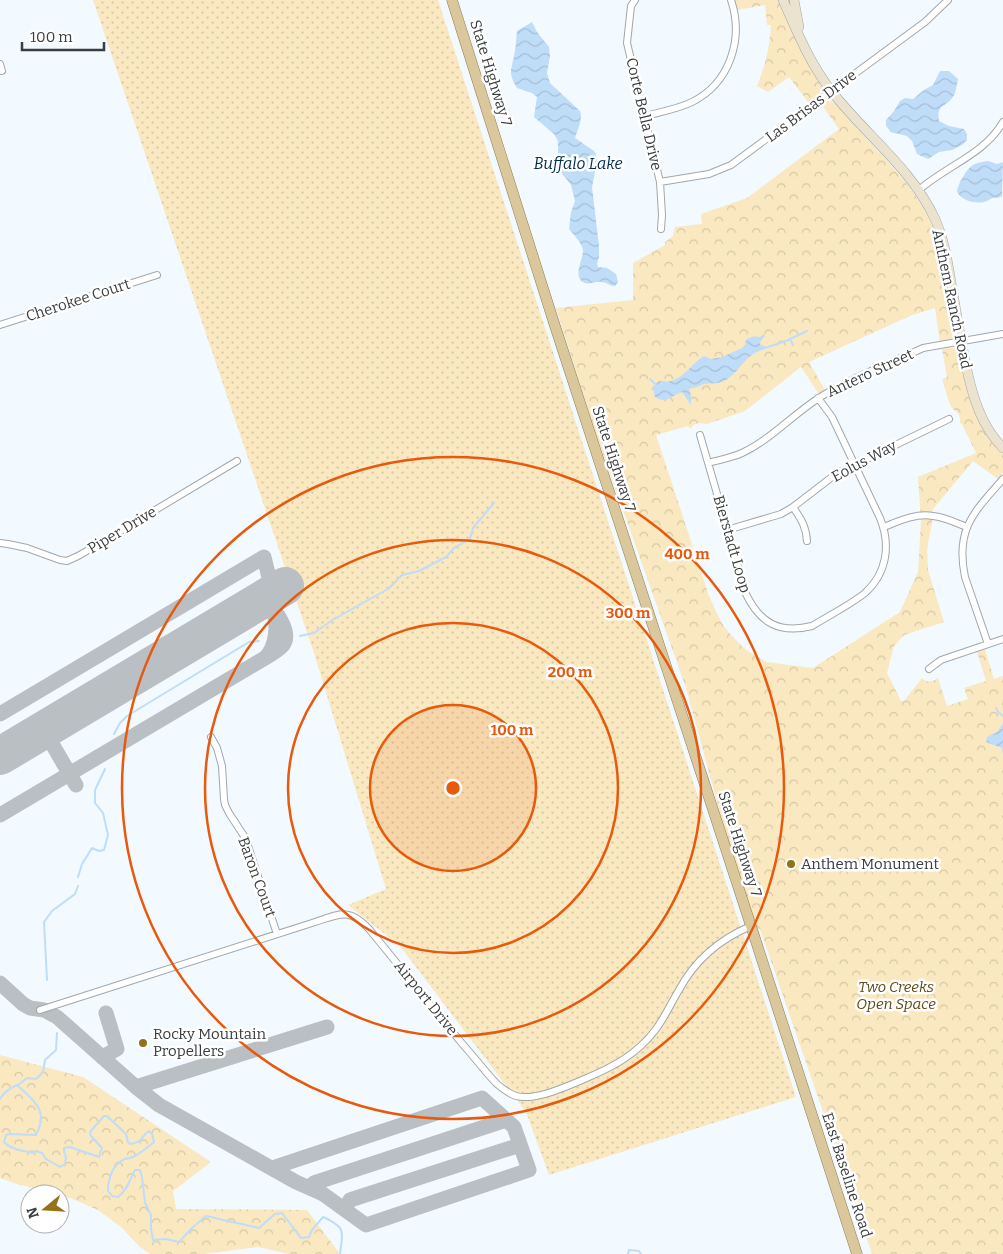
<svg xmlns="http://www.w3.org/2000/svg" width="1003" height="1254" font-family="Bitter,serif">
	<defs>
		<pattern id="grass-dots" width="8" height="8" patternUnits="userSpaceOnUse" patternTransform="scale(1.25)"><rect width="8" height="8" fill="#f9e8c0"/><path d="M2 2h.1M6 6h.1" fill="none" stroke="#d6c8a6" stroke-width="1.8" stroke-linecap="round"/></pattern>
		<pattern id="park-crowns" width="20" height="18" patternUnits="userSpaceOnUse" patternTransform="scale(1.25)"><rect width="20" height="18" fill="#f9e8c0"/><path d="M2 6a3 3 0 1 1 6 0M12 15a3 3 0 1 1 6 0" fill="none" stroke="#d6c8a6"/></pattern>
		<pattern id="water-waves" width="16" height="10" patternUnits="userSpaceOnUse" patternTransform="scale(1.25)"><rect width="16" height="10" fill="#bfddf9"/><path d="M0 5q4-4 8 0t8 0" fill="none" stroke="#a5bfd6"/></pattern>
	</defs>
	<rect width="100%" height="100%" fill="#f2f9ff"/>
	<!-- grass -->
	<path fill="url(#grass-dots)" d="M93,0H438L796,1097L549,1175L526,1112L400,946L348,905L386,889L314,653Z"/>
	<!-- park -->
	<path fill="url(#park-crowns)" d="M734,0H781L822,85C823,95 816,98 809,103L789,77L768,92L757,86C766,63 769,50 771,25H767L765,5L737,10Z
		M826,100H830L835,103C850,120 864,136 879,152C901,176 922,199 934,230C947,263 950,300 956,334L951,340L940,342L935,308L912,315L809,362L825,390L819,394L801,367L745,411L707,424L699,423L693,425L691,429L688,426L656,435L709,596L721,622L730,634L746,650L766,662L813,668L900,612L918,572L921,521L918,477L976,453L962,424L960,423C961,412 955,413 951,406C947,398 945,387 942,379L947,377L942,349C948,348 954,346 959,352C962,365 964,379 968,391C973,411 989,438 1003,453V473L998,479L973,461L933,509L932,523L927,548L928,570L944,622L904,635L894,646L887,673L901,701H904L922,678C927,683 932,682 938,678L947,706L968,699L964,688L986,681L977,652L985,649L994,679L1003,676V1254H872L760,929L751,926L686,688L595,431L556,308L633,300V263L665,245V242L673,236L675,227L702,224L701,214L747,198L839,129L821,104Z
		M0,1055L83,1077L211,1162L173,1191L176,1209L307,1210L340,1254H289L258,1247L203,1254H150L140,1247L121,1227L98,1210L73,1199L60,1195V1194H55L14,1183L0,1178Z"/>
	<!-- water -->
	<path fill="url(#water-waves)" d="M532,22L537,32L549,47L550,56L547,73L550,83L580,111C583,120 578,128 575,138L594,151L597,157V162L592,187L599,246V257L597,264L598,267L607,268L616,274L618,282L615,286C609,286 607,282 601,282C595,281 590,285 585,283C571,278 584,258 583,250C582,243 573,234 569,229L571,212L575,201L571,185L560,171L558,158V141L554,134L534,117L537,97L532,93L517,88C508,73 511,71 514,56C516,48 516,39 517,31Z
		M940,71H949L958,79C957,84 956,91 954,95C947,108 936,103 939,121L949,126L964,129L967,134V140L962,145L952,150L939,152L928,159L917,154L912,141L907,136L891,132L886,126V120L894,111L900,101L905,98L913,99L924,90L933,85Z
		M988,161L997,164L1003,162L1002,196C998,199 994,197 990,199C989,200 988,201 987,201C977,205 962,201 957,192C958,184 967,167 975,164C979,162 983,162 988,161Z
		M764,334L765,336L760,342V345L765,346V349C743,355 740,373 724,381C718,384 711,383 704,384C701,385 699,386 697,387C694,388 691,388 689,389L691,396V405L682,392C671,395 667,405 655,397C653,390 653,386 659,381C662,381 667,382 671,381C684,378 693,362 704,356L711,359L722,357L742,348L745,345L746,340C751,336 754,336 760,337Z
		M1003,723V767V754L1002,748L986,742L987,737L997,732Z"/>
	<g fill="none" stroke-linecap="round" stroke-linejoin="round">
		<!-- stream -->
		<path stroke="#bfddf9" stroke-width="2" d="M790,339L793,345
			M765,348L786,341L807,331
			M650,379L655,384
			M300,636L314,633L334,619L388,589L402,575L419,571L446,557L454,548L470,539L473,528L494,503
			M996,708L998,712L1003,716
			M114,734L120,723L127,716L249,642L259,641
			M78,877L82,864L92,848L99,851L104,850L108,835L103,813L95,803V790L105,769
			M47,980L44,922L52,911L75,894L78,886
			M18,1085L27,1078L36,1079L43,1072L45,1060L56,1050L57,1033
			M0,1099C4,1092 9,1089 17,1085C34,1101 49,1110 36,1135L9,1134L6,1135L4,1142C11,1150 24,1151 34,1153L36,1151L42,1153L46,1159L60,1167L65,1164L66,1157L64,1152V1148L70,1147L99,1157L102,1148L91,1136L90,1132L104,1116H107L126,1134L128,1142L130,1144C144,1142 140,1137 149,1131L152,1134L154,1142C148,1147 137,1156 130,1158C128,1159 125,1158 123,1160C112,1165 108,1180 108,1191L112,1196L118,1197C127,1191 130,1179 135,1170H140L142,1177L145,1203L151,1215V1229L153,1240L166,1239L179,1242L192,1228L206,1216L259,1228L275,1214L282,1213L301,1238L309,1237L312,1230L323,1217C346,1227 343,1231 340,1254
			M628,1254L629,1250L639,1251L641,1254"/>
		<!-- taxiway -->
		<path stroke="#babfc4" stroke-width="15" d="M266,657C276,646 278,627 274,613
			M0,714L264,557L273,594
			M44,730L76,785
			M0,815L270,655C275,652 280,649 283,645C293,631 273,609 266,598
			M0,983L23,1004L30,1008L44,1010L57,1017L136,1087L159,1105L296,1182L323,1194L366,1225L529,1170L514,1127L482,1098L272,1168
			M102,1057L117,1049L106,1013
			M136,1087L327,1027
			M309,1187L314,1183L506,1120
			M345,1209L350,1200L520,1145"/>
		<!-- runway -->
		<path stroke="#babfc4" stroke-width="38" d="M0,756L285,586"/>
		<defs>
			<path id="street" d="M635,0L631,6L627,43L660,182L662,215L661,229
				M0,64L2,71
				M645,116C660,112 678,109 692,102C730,83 744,39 731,0
				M660,182L709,174L731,165L925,22L948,0
				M919,190C946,166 985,154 1003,122
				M0,325L157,275
				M700,435L746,594C760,623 779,634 812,626C828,616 850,605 865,593C887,573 891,545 880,518L832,417L818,398
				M708,463C719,460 731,458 742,453C772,439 794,413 822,396C849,379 883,366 912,353L923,348L1003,334
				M793,507C801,519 806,526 807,541
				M884,527C899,521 916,513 933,516C945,517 956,523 967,527
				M727,530L781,514L793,507L836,474L949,419
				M0,543L8,544L27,548L60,560L67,561L78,556L92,548L237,461
				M988,644L965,577C955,529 974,512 1003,479
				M929,669L941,660L1003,639
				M211,737L217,748L222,766L224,799L225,805L229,813L244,836L248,846L277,934
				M40,1010L312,923C338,915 348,906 369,929C398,964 426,1000 455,1035C464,1046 473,1056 482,1067C487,1073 492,1079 497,1084C503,1089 509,1094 516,1096C535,1101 565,1087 582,1080C611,1068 637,1055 656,1029C665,1017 671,1003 679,990C695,960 720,939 751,926"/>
			<path id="secondary" d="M783,0C797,32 811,66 833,93C866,135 912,169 935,219C945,241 948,265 952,288C957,316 961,343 967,370C973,398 982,427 1003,448
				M794,0L799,27"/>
			<path id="primary" d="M452,0L554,323L751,926L857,1254"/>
		</defs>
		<!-- street casing -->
		<use href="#street" stroke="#a0a7ad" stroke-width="8"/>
		<!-- secondary casing -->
		<use href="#secondary" stroke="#a0a7ad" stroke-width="10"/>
		<!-- primary casing -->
		<use href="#primary" stroke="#927f51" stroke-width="11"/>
		<!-- street -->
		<use href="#street" stroke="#fff" stroke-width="6"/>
		<!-- secondary -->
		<use href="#secondary" stroke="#ece3ce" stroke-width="9"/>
		<!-- primary -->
		<use href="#primary" stroke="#dac89c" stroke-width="10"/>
	</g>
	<!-- distance rings -->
	<circle cx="453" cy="788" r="83" fill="#e8590c" fill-opacity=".12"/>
	<g fill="none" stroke="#e8590c" stroke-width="2.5">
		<circle cx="453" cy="788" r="83"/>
		<circle cx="453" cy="788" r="165"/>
		<circle cx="453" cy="788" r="248"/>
		<circle cx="453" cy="788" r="331"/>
	</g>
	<!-- markers -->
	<g fill="#92731a" stroke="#fff" stroke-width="2">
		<circle cx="791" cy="864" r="5"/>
		<circle cx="143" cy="1043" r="5"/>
	</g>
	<g text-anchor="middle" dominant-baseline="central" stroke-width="5" stroke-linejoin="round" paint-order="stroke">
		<!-- street labels -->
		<g font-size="15" fill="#3a3d3f" stroke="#fff">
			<text transform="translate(491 73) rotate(73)">State Highway 7</text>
			<text transform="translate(811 106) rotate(-37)">Las Brisas Drive</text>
			<text transform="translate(644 114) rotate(77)">Corte Bella Drive</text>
			<text transform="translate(952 299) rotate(78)">Anthem Ranch Road</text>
			<text transform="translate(78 300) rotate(-18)">Cherokee Court</text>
			<text transform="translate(870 373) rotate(-25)">Antero Street</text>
			<text transform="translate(614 459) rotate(72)">State Highway 7</text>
			<text transform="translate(864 461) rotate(-28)">Eolus Way</text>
			<text transform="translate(122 530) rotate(-31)">Piper Drive</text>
			<text transform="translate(732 544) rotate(74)">Bierstadt Loop</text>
			<text transform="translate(740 844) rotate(72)">State Highway 7</text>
			<text transform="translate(257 877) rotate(70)">Baron Court</text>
			<text transform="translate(426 998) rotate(51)">Airport Drive</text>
			<text transform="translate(847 1175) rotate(72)">East Baseline Road</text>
		</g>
		<!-- poi labels -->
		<g font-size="15" fill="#3a3d3f" stroke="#fff" text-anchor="start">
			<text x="801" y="864">Anthem Monument</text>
			<text x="153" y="1034">Rocky Mountain<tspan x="153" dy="17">Propellers</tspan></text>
		</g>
		<!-- park labels -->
		<g font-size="15" font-style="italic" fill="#604c17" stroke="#fff">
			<text x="896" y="987">Two Creeks<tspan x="896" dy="17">Open Space</tspan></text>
		</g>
		<!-- water labels -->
		<g font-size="16" font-style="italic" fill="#002e4e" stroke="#fff">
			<text x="578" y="163">Buffalo Lake</text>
		</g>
	</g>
	<circle cx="453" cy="788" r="8" fill="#e8590c" stroke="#fff" stroke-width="2.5"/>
	<g font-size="15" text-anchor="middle" font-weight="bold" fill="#e8590c" stroke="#fff" stroke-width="5" stroke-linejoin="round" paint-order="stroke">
		<text x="687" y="559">400 m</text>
		<text x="628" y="618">300 m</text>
		<text x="570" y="677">200 m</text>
		<text x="512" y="735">100 m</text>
	</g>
	<!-- north arrow -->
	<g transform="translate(45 1209) rotate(252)"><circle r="24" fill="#ffffff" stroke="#b0b1b2"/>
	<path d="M0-4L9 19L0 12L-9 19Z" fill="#92731a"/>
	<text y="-8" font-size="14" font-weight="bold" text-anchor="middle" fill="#3a3d3f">N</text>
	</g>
	<!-- scale -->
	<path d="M22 42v8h82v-8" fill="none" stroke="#3a3d3f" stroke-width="2.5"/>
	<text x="30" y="42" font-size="15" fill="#3a3d3f" stroke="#ffffff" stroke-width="4" paint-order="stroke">100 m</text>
</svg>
